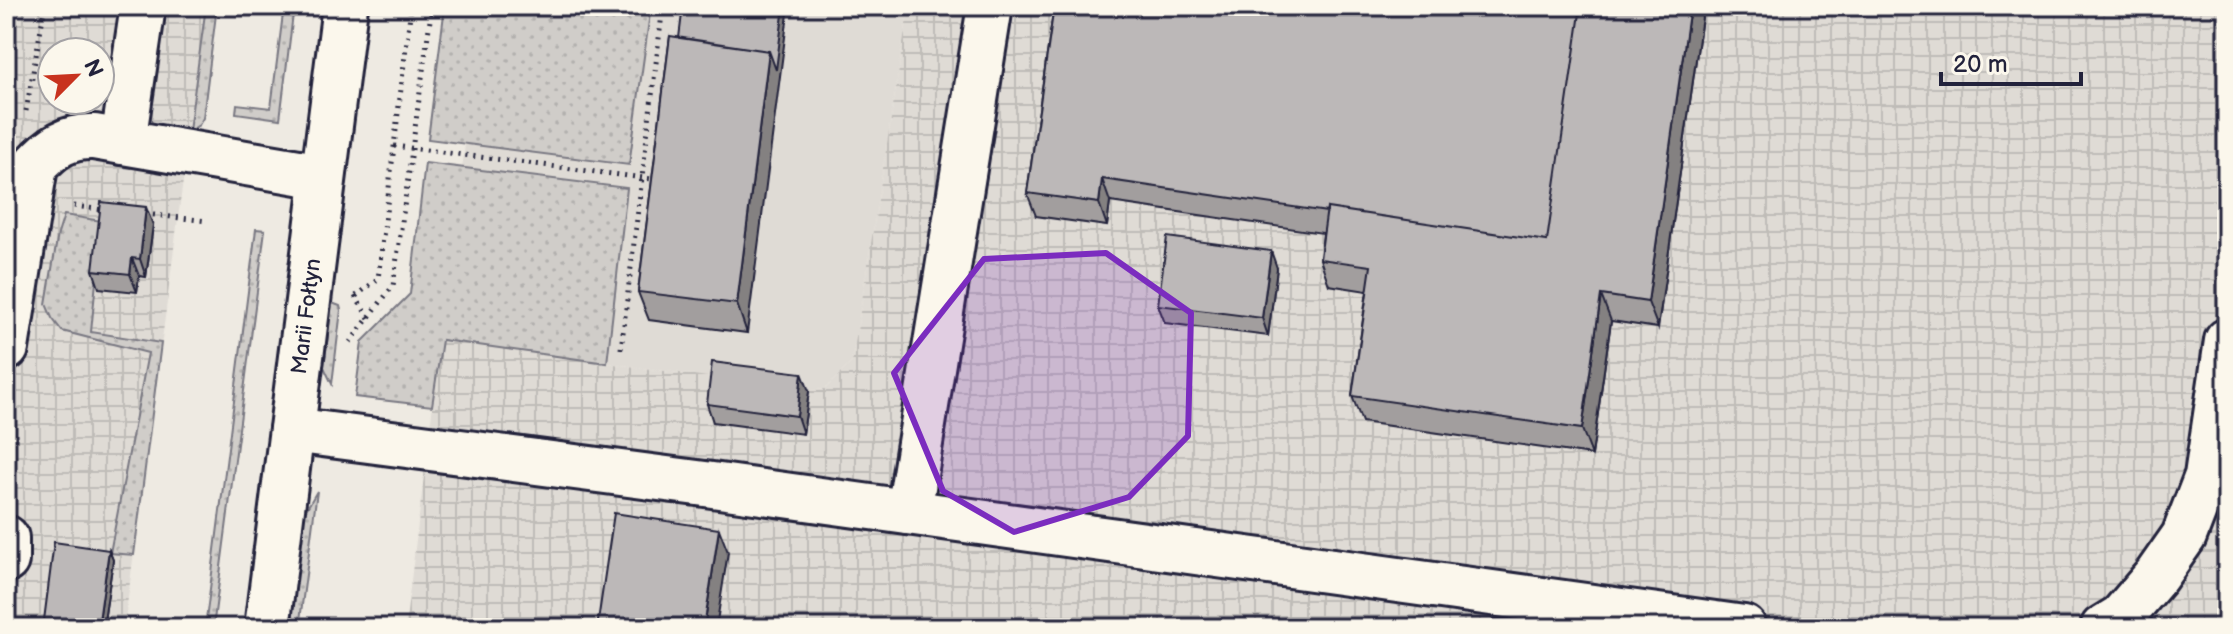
<svg xmlns="http://www.w3.org/2000/svg" width="2233" height="634" font-family="'Balsamiq Sans',sans-serif">
	<defs>
		<pattern id="industrial-grid" width="8" height="8" patternUnits="userSpaceOnUse" patternTransform="scale(2)"><rect width="8" height="8" fill="#dfdbd5"/><path d="M0 4h8M4 0v8" fill="none" stroke="#bfbcb8"/></pattern>
		<pattern id="grass-dots" width="8" height="8" patternUnits="userSpaceOnUse" patternTransform="scale(2)"><rect width="8" height="8" fill="#d0cdc9"/><path d="M2 2h.1M6 6h.1" fill="none" stroke="#b2b0ae" stroke-width="1.8" stroke-linecap="round"/></pattern>
	</defs>
	<rect width="100%" height="100%" fill="#eeeae2"/>
	<filter id="ink" filterUnits="userSpaceOnUse"><feTurbulence type="fractalNoise" baseFrequency=".0125" numOctaves="2"/><feDisplacementMap in="SourceGraphic" scale="16" xChannelSelector="R" yChannelSelector="G"/><feConvolveMatrix kernelMatrix="1 2 1 2 8 2 1 2 1" color-interpolation-filters="sRGB"/></filter>
	<g filter="url(#ink)">
		<!-- built -->
		<path fill="#dfdbd5" d="M482,6H909L852,362L825,389L809,391L441,340Z"/>
		<!-- industrial -->
		<path fill="url(#industrial-grid)" fill-rule="evenodd" d="M6,6H206L124,628H6ZM52,52H100V100H52Z
			M909,6H2227V628H405L441,340L809,391L825,389L852,362Z"/>
		<!-- grass -->
		<path fill="url(#grass-dots)" stroke="#797882" stroke-width="2" d="M206,6H217L203,118L199,125L189,131Z
			M284,6H294L280,119L236,113L237,104L271,108Z
			M445,6H651L629,165L428,139Z
			M425,163L627,188L607,363L442,340L432,406L355,397L362,342L410,294Z
			M64,215L102,221L91,332L161,343L134,555L110,553L148,353L62,331L52,318L46,304L58,234Z
			M256,229L265,230L213,628H205Z
			M332,303L340,306L341,310L332,384L324,367Z
			M317,491L299,628H291L303,515Z"/>
		<g fill="none" stroke-linecap="round" stroke-linejoin="round">
			<defs>
				<g id="minor">
					<path d="M123,142L143,6"/>
					<path d="M6,348L35,166C52,147 67,136 94,137L322,176"/>
					<path d="M292,430L705,484L1744,628"/>
					<path d="M909,512L990,6"/>
					<path d="M6,538V560"/>
					<path id="s1" d="M267,628L345,6"/>
					<path d="M2103,628L2121,617L2156,576L2184,536L2207,476L2227,341"/>
				</g>
			</defs>
			<!-- minor casing -->
			<use href="#minor" stroke="#22223b" stroke-width="50"/>
			<!-- path -->
			<path stroke="#22223b" stroke-width="5" stroke-dasharray="2 6" stroke-linecap="butt" d="M26,111L45,6
				M394,146L659,180
				M74,206L104,210
				M145,214L208,221
				M355,296L369,318
				M356,296L378,279L411,6
				M350,342L393,286L432,6
				M621,349L663,6
				M6,626L27,628"/>
			<!-- minor -->
			<use href="#minor" stroke="#fbf7ec" stroke-width="44"/>
		</g>
		<!-- wall -->
		<path fill="#a29e9e" stroke="#22223b" stroke-width="2" d="M1054,6H1698L1702,17L1658,328L1611,321L1592,455L1362,422L1352,396L1367,291L1329,285L1320,259L1323,233L1110,202L1107,226L1036,216L1027,193Z
			M670,36L747,333L649,320L638,292Z
			M153,225L146,277L139,276L137,292L99,288L93,270Z
			M1277,268L1268,336L1165,323L1158,305Z
			M809,391L803,434L713,422L707,404Z
			M109,550L113,560L103,628H43Z"/>
		<!-- shaded-wall -->
		<path fill="#848181" stroke="#22223b" stroke-width="2" d="M784,6H789L747,333L737,304L769,51Z
			M1690,6H1698L1702,17L1658,328L1648,302Z
			M1102,179L1110,202L1107,226L1099,203Z
			M146,207L153,225L146,277L140,259Z
			M1271,251L1277,268L1268,336L1262,318Z
			M132,258L139,276L137,292L130,274Z
			M1601,295L1611,321L1592,455L1582,429Z
			M802,373L809,391L803,434L797,416Z
			M719,529L728,552L716,628H704Z
			M109,550L113,560L103,628H102L99,621Z"/>
		<!-- building -->
		<path fill="#bcb8b8" stroke="#22223b" stroke-width="2" d="M683,6H784L776,70L769,51L679,38Z
			M1054,6H1581L1547,241L1327,208V212L1102,179L1099,203L1027,193Z
			M1581,6H1690L1648,302L1601,295L1582,429L1352,396L1371,266L1320,259L1327,208L1547,241Z
			M670,36L769,51L737,304L638,292Z
			M101,202L146,207L140,259L132,258L130,274L93,270Z
			M1167,237L1271,251L1262,318L1158,305Z
			M712,362L802,373L797,416L707,404Z
			M614,513L719,529L704,628H597Z
			M54,542L109,550L99,621L83,619L82,628H43Z"/>
	</g>
	<!-- marked area -->
	<path fill="#7b2cbf" fill-opacity="0.2" stroke="#7b2cbf" stroke-width="6" stroke-linejoin="round" d="M1106,253L1191,313L1188,436L1129,497L1014,532L943,491L894,373L984,259Z"/>
	<g text-anchor="middle" dominant-baseline="central" stroke-width="8" stroke-linejoin="round" paint-order="stroke">
		<!-- street labels -->
		<g font-size="22" fill="#22223b" stroke="#fbf7ec">
			<text stroke="none"><textPath href="#s1" startOffset="314">Marii Fołtyn</textPath></text>
		</g>
	</g>
	<!-- margin -->
	<rect width="2233" height="634" fill="none" stroke="#fbf7ec" stroke-width="32"/>
	<rect x="16" y="16" width="2201" height="602" fill="none" stroke="#22223b" stroke-width="3" filter="url(#ink)"/>
	<!-- north arrow -->
	<g transform="translate(76 76) rotate(66)"><circle r="38" fill="#fbf7ec" stroke="#a4a2a5" stroke-width="2"/>
	<path d="M0-6L14 30L0 20L-14 30Z" fill="#c8321e"/>
	<text y="-12" font-size="22" font-weight="bold" text-anchor="middle" fill="#22223b">N</text>
	</g>
	<!-- scale -->
	<path d="M1941 72v12h140v-12" fill="none" stroke="#22223b" stroke-width="4"/>
	<text x="1953" y="72" font-size="24" fill="#22223b" stroke="#fbf7ec" stroke-width="6" paint-order="stroke">20 m</text>
</svg>
